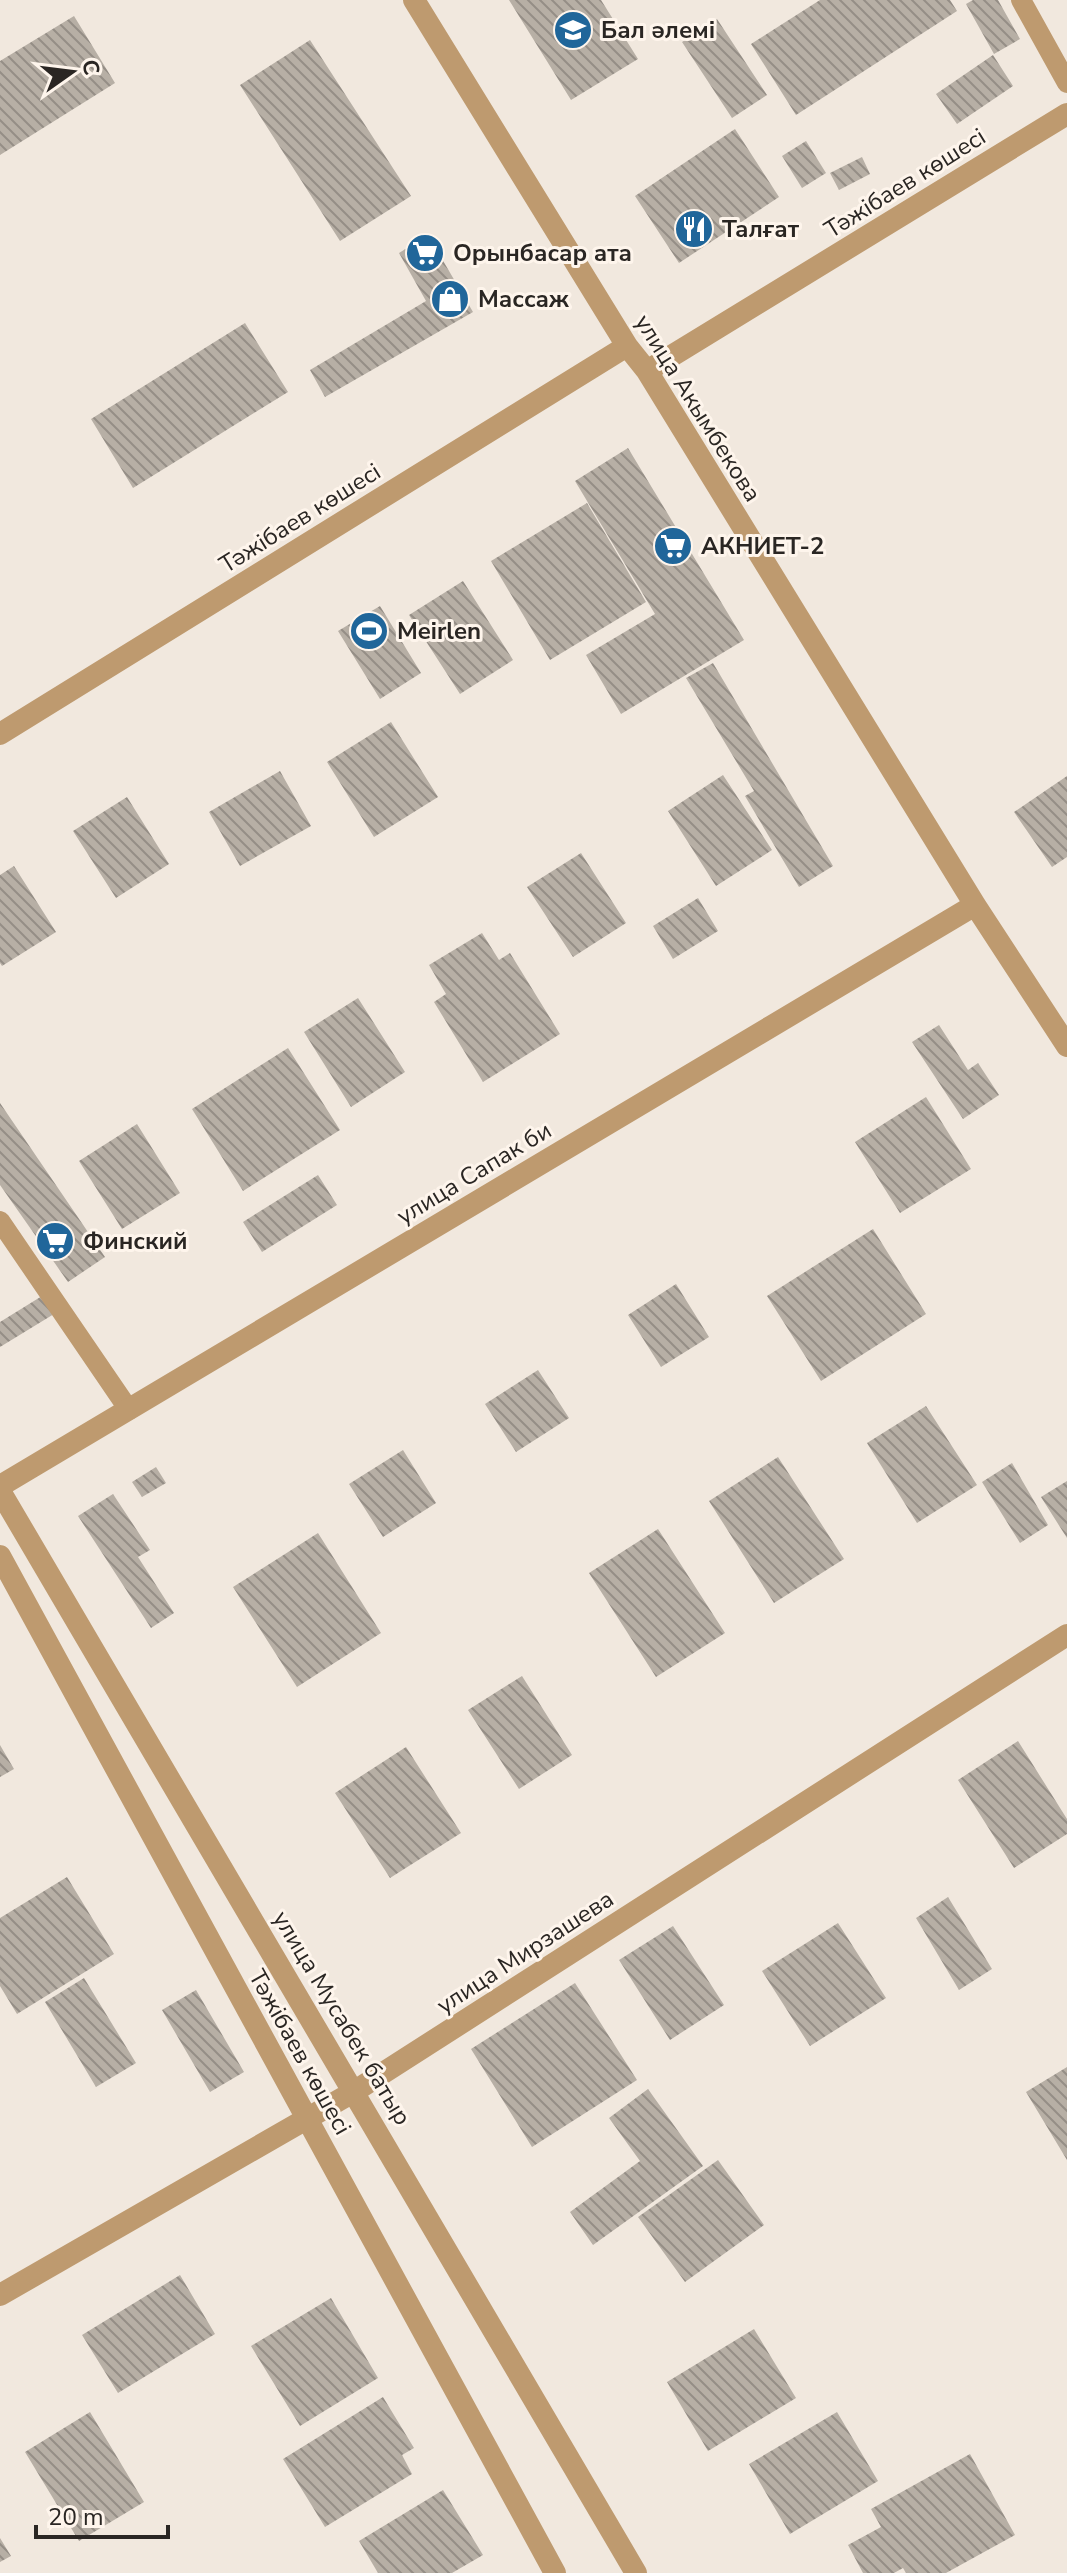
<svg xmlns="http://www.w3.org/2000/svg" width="1067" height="2573" font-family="'Nunito Sans',sans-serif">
	<defs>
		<pattern id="building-back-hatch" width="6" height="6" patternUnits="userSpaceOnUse" patternTransform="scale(2)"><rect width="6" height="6" fill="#b7afa5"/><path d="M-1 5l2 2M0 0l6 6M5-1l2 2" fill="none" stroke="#958e86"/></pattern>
	</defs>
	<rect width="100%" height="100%" fill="#f1e8de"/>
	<!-- building -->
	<path fill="url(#building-back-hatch)" d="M509,0H601L638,59L571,100Z
		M820,0H950L957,11L796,115L751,44Z
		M973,0H998L1020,39L994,54L966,4Z
		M74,16L115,83L0,155V61Z
		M717,19L767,95L732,118L682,42Z
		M310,40L411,196L340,241L240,85Z
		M993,55L1013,86L957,124L936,94Z
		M735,129L779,197L679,263L635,196Z
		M806,141L826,173L802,188L782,156Z
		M862,157L870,174L839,190L830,173Z
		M428,235L473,312L325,397L310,370L426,301L399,253Z
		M245,323L288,392L133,488L91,419Z
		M628,448L744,640L621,714L586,655L655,614L575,481Z
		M587,503L646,602L550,660L491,561Z
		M463,581L513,660L460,694L409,615Z
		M380,606L421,673L380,699L338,631Z
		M713,663L833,866L799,887L745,796L754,791L686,678Z
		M391,722L438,797L374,837L327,762Z
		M280,771L311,826L240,866L209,812Z
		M723,775L772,850L716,886L668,811Z
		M1067,776V857L1052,867L1014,812Z
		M127,797L169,864L116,898L73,831Z
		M581,853L626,923L573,957L527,887Z
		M14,866L56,932L2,966L0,963V875Z
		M698,898L718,931L673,959L653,926Z
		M482,933L499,960L510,953L560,1034L483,1082L434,1002L446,994L429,965Z
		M358,998L405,1072L351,1107L304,1032Z
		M939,1025L968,1070L978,1063L999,1095L963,1119L912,1042Z
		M288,1048L340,1130L243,1191L192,1109Z
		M926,1097L971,1169L900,1213L855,1142Z
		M0,1103L105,1257L68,1282L0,1185Z
		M137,1124L180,1193L122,1229L79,1161Z
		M318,1175L337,1205L262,1252L243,1222Z
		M873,1229L926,1314L821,1381L767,1296Z
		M676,1284L709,1337L661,1367L628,1315Z
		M42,1296L54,1314L0,1347V1322Z
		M538,1370L569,1418L516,1452L485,1404Z
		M926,1406L977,1485L917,1523L867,1443Z
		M403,1450L436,1503L383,1537L349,1484Z
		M778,1457L844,1559L774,1603L709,1501Z
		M1012,1463L1048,1525L1020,1543L982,1482Z
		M156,1467L166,1483L142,1497L132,1482Z
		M1067,1481V1538L1041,1497Z
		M113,1494L150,1550L138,1557L174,1613L151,1628L78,1516Z
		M658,1529L725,1633L656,1677L589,1573Z
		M318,1533L381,1633L297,1687L233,1587Z
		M522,1676L572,1755L519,1789L468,1710Z
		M1018,1741L1067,1819V1834L1014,1868L958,1780Z
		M0,1745L14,1769L0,1777Z
		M406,1747L461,1833L390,1878L335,1793Z
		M67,1877L114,1954L17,2014L0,1986V1918Z
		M948,1897L992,1969L959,1990L916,1918Z
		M838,1923L886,1998L810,2046L762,1971Z
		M673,1926L724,2005L670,2040L619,1960Z
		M84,1978L136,2063L96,2087L45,2002Z
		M575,1983L637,2080L532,2147L471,2049Z
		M196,1990L244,2072L210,2092L162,2010Z
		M1067,2067V2160L1026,2092Z
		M648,2089L703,2166L593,2245L570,2212L640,2161L609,2118Z
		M718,2160L764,2225L685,2282L638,2217Z
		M180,2275L215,2334L118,2393L82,2335Z
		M331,2298L378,2378L300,2426L251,2346Z
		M754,2329L796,2398L708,2451L667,2382Z
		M383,2397L414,2448L402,2455L412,2474L325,2527L283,2459Z
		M90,2412L144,2502L79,2541L25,2452Z
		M837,2412L878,2481L790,2534L749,2464Z
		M970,2454L1015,2535L946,2573H906L903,2568L894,2573H863L848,2545L881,2527L871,2509Z
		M443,2490L483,2555L452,2573H378L359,2541Z
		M0,2538L11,2556L0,2562Z"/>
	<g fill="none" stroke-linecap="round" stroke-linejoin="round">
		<!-- service -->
		<path stroke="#be9a6f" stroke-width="20" d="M1021,0L1067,83
			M0,1221L129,1410"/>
		<!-- minor -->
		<path stroke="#be9a6f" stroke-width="22" d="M414,0L627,346L647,371L975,905L1067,1046
			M647,371L1067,114
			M0,734L627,346
			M0,1486L975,905
			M0,1491L636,2573
			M0,1556L555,2573
			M0,2295L355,2091L1067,1635"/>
	</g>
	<!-- icons -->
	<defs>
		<symbol id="school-disc" viewBox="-11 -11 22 22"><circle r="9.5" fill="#20669a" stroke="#fef5ec"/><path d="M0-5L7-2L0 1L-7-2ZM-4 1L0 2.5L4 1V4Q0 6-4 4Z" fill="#fff"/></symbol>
		<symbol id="restaurant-disc" viewBox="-11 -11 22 22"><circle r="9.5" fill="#20669a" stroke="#fef5ec"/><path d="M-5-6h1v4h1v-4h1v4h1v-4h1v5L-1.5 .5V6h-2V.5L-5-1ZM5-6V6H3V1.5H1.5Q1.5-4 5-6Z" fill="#fff"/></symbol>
		<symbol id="supermarket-disc" viewBox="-11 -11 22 22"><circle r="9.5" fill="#20669a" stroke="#fef5ec"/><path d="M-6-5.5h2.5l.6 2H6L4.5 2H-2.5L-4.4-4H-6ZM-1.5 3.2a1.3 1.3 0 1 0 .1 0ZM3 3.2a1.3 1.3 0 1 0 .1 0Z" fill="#fff"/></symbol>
		<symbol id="shop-disc" viewBox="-11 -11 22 22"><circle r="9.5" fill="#20669a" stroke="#fef5ec"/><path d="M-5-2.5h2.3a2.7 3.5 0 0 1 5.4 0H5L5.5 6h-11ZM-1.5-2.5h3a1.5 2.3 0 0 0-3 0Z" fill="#fff"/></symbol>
		<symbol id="stadium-disc" viewBox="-11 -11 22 22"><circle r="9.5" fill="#20669a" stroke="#fef5ec"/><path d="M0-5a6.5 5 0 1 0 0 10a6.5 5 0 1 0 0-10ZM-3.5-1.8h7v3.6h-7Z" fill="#fff"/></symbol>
	</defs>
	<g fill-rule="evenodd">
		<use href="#school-disc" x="551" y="8" width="44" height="44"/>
		<use href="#restaurant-disc" x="672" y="207" width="44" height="44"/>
		<use href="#supermarket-disc" x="403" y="231" width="44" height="44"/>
		<use href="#shop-disc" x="428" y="277" width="44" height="44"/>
		<use href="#supermarket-disc" x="651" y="524" width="44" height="44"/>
		<use href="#stadium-disc" x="347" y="609" width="44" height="44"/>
		<use href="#supermarket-disc" x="33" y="1219" width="44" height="44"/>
	</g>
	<g text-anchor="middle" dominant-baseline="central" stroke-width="6" stroke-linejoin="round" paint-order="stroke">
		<!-- poi labels -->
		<g font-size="24" font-weight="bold" fill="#2a2623" stroke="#fef5ec" text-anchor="start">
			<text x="601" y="30">Бал әлемі</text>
			<text x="722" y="229">Талғат</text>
			<text x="453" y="253">Орынбасар ата</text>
			<text x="478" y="299">Массаж</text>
			<text x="701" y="546">АКНИЕТ-2</text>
			<text x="397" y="631">Meirlen</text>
			<text x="83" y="1241">Финский</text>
		</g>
		<!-- street labels -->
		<g font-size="24" fill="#2a2623" stroke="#fef5ec">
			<text transform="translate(905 183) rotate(-32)">Тәжібаев көшесі</text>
			<text transform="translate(698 408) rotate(58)">улица Акымбекова</text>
			<text transform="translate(300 518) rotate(-32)">Тәжібаев көшесі</text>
			<text transform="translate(474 1173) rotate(-31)">улица Сапак би</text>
			<text transform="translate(525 1952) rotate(-33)">улица Мирзашева</text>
			<text transform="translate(342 2018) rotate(59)">улица Мусабек батыр</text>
			<text transform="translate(300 2052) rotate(61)">Тәжібаев көшесі</text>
		</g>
	</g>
	<!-- north arrow -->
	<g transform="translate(72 72) rotate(76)" stroke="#fef5ec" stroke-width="6" paint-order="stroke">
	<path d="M0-6L14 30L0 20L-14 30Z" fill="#2a2623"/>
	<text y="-12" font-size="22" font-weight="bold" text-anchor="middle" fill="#2a2623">С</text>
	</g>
	<!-- scale -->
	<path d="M36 2525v12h132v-12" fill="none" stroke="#2a2623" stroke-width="4"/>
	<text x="48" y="2525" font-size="24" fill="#2a2623" stroke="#fef5ec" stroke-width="6" paint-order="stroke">20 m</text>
</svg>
